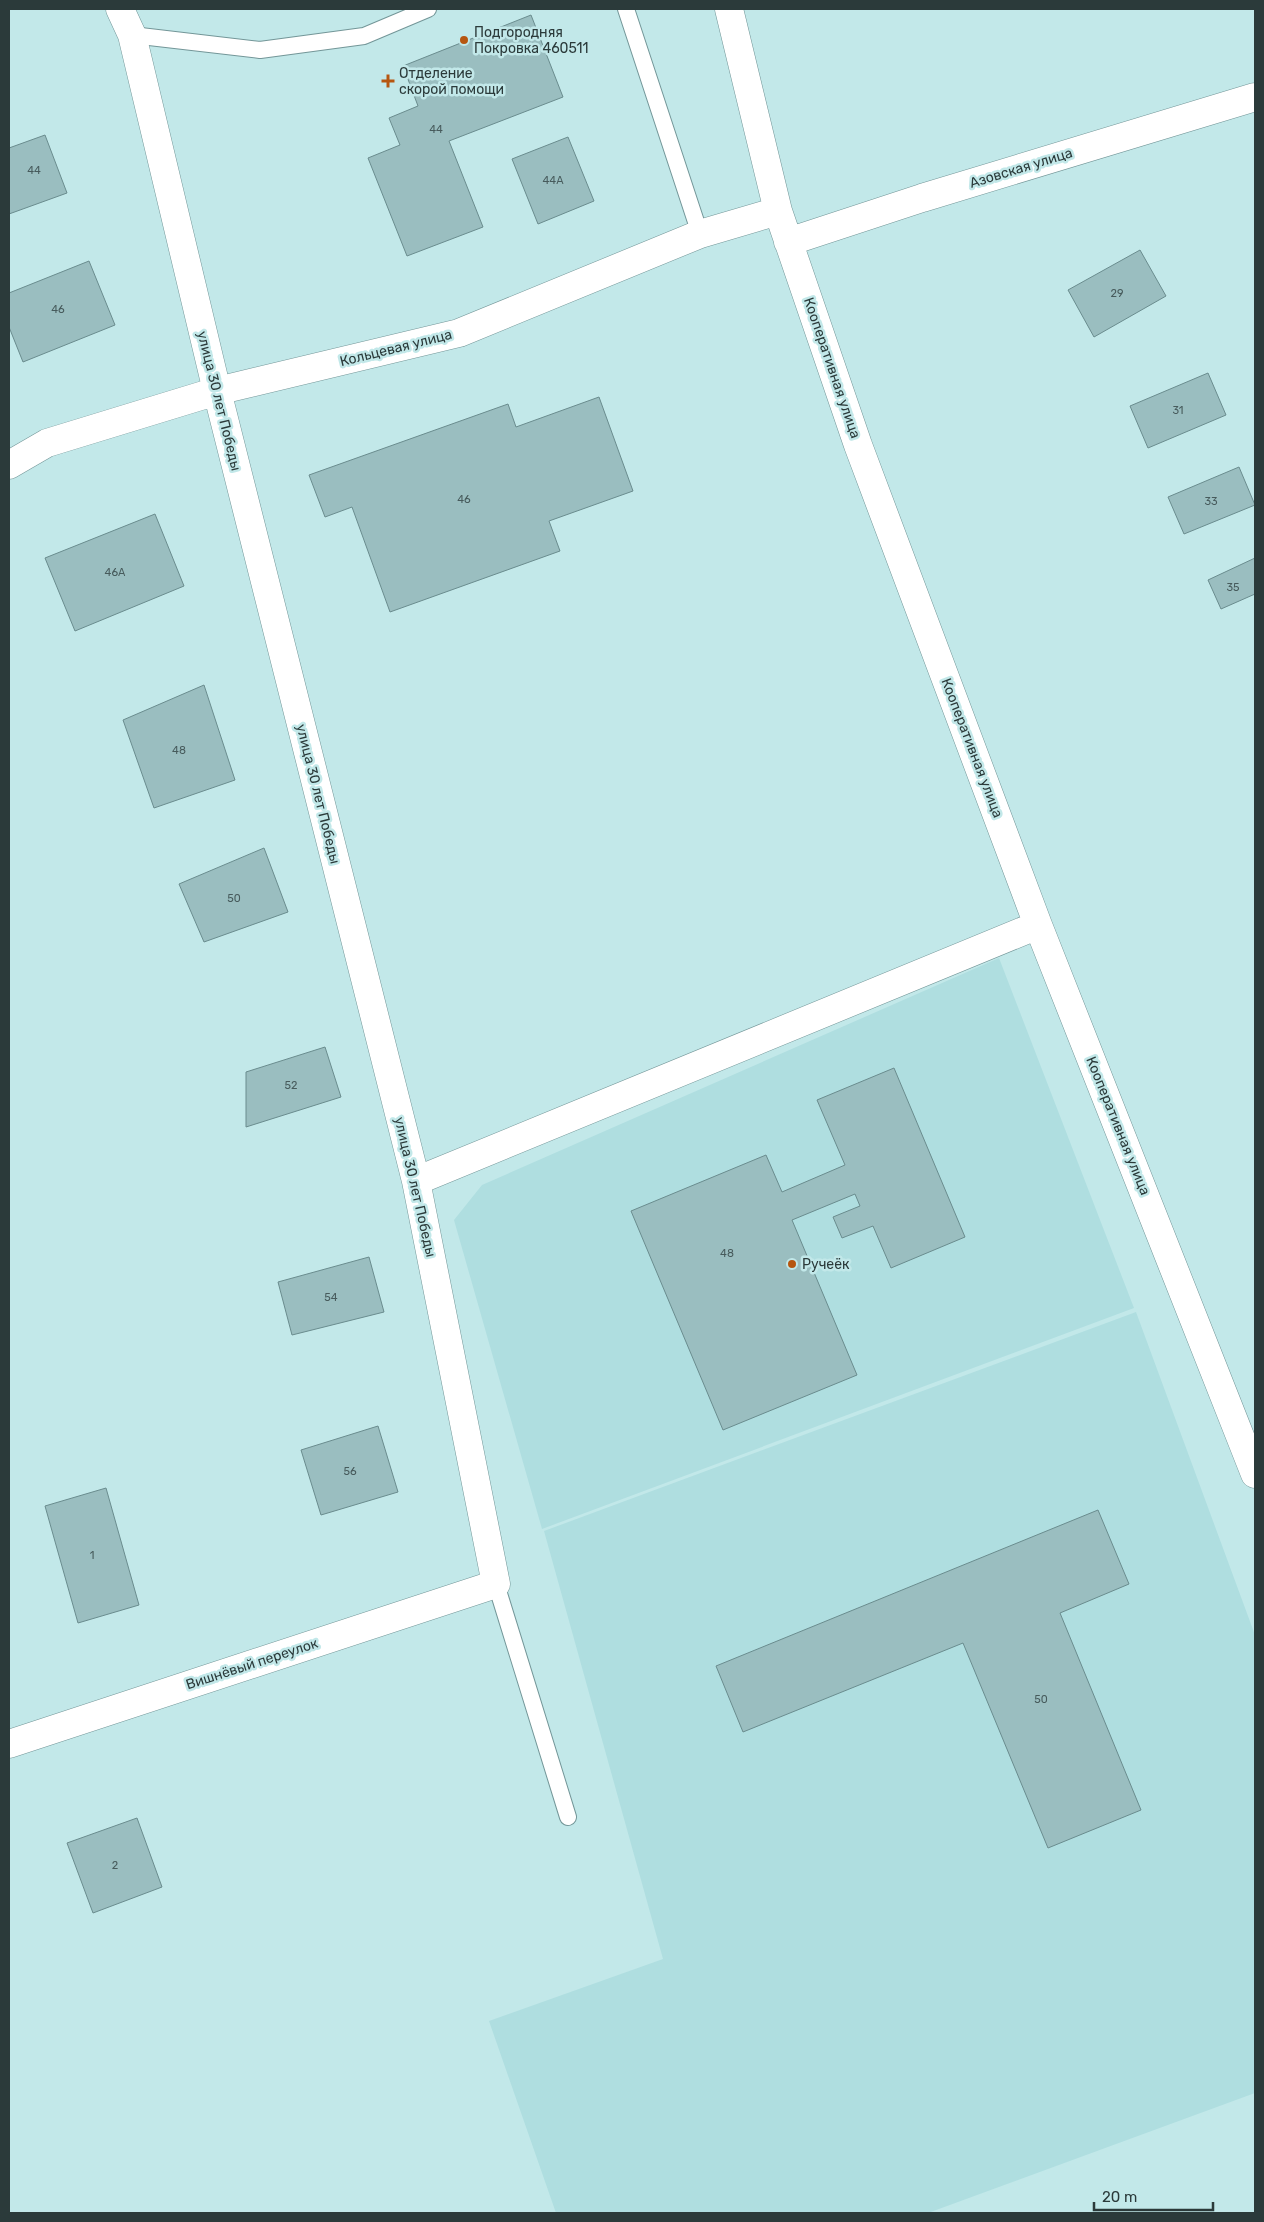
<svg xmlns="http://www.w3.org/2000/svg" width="1264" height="2222" font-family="Rubik,sans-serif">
	<rect width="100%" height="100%" fill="#c2e8e9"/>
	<!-- built -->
	<path fill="#afdee0" d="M999,958L1134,1308L542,1529L454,1220L482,1185Z
		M1136,1312L1255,1635V2093L928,2213H556L489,2021L663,1959L544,1531Z"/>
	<!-- building -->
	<path fill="#9abec0" stroke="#6a8c8e" d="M531,15L563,97L449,141L483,227L407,256L368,158L400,145L389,118L418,106L403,66Z
		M45,135L67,193L9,214V148Z
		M568,137L594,201L538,224L512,159Z
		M1140,250L1166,296L1094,337L1068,290Z
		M89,261L115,325L23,362L9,327V293Z
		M1208,373L1226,415L1148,448L1130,406Z
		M599,397L633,491L549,521L560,551L390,612L352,507L325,517L309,475L508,404L516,427Z
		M1239,467L1255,505L1184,534L1168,497Z
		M155,514L184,586L75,631L45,558Z
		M1255,558V594L1221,609L1208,580Z
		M204,685L235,780L154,808L123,720Z
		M264,848L288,912L204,942L179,884Z
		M325,1047L341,1097L246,1127V1072Z
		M894,1068L965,1237L891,1268L873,1226L842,1238L833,1217L860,1206L855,1194L792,1220L857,1375L723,1430L631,1211L766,1155L782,1192L845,1165L817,1100Z
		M369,1257L384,1312L292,1335L278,1282Z
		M378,1426L398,1492L321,1515L301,1450Z
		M106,1488L139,1605L78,1623L45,1506Z
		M1098,1510L1129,1584L1060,1613L1141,1810L1048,1848L963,1643L743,1732L716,1666Z
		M137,1818L162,1887L93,1913L67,1843Z"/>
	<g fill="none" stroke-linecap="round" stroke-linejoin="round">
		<defs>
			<path id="service" d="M626,9L700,234
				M132,35L260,50L364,36L428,9
				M496,1584L568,1817"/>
			<path id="minor" d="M729,9L778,211L858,445L1038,925L1255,1474
				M788,242L922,198L1255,97
				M9,465L47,443L217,391L459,333L700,234L778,211
				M416,1181L1038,925
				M9,1744L496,1584L416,1181L217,391L132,35L120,9"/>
		</defs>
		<!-- service casing -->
		<use href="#service" stroke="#739698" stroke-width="18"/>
		<!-- minor casing -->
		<use href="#minor" stroke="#739698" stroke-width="29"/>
		<!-- service -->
		<use href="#service" stroke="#fff" stroke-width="16"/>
		<!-- minor -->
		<use href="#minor" stroke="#fff" stroke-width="28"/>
	</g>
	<!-- markers -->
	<g fill="#b65610" stroke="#c2e8e9" stroke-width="2">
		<circle cx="464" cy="40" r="5"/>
		<path d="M385.5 73.5h5v5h5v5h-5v5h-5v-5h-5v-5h5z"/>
		<circle cx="792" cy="1264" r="5"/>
	</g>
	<g text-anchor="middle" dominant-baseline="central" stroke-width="5" stroke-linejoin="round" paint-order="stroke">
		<!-- number labels -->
		<g font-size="11" fill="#475b5c">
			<text x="436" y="129">44</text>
			<text x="34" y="170">44</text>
			<text x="553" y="180">44А</text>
			<text x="1117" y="293">29</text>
			<text x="58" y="309">46</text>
			<text x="1178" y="410">31</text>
			<text x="464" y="499">46</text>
			<text x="1211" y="501">33</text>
			<text x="115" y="572">46А</text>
			<text x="1233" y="587">35</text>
			<text x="179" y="750">48</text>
			<text x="234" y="898">50</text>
			<text x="291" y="1085">52</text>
			<text x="727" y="1253">48</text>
			<text x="331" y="1297">54</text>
			<text x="350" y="1471">56</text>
			<text x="92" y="1555">1</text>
			<text x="1041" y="1699">50</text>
			<text x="115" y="1865">2</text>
		</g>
		<!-- poi labels -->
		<g font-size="14" fill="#2b3a3a" stroke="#c2e8e9" text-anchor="start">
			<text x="474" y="32">Подгородняя<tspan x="474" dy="16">Покровка 460511</tspan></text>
			<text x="399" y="73">Отделение<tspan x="399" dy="16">скорой помощи</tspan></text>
			<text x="802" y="1264">Ручеёк</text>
		</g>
		<!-- street labels -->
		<g font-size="14" fill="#2b3a3a" stroke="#c2e8e9">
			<text transform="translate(1021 168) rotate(-17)">Азовская улица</text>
			<text transform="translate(396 348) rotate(-14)">Кольцевая улица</text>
			<text transform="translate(832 368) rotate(71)">Кооперативная улица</text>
			<text transform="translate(219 401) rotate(76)">улица 30 лет Победы</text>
			<text transform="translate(972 748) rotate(69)">Кооперативная улица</text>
			<text transform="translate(318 794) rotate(76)">улица 30 лет Победы</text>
			<text transform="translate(1118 1126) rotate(68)">Кооперативная улица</text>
			<text transform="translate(415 1187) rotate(77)">улица 30 лет Победы</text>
			<text transform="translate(252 1664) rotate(-18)">Вишнёвый переулок</text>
		</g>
	</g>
	<!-- border -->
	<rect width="1264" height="2222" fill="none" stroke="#2b3a3a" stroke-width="20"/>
	<!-- scale -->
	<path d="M1094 2202v8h119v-8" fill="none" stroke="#2b3a3a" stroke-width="2.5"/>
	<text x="1102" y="2202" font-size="15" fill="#2b3a3a" stroke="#c2e8e9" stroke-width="4" paint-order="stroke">20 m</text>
</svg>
